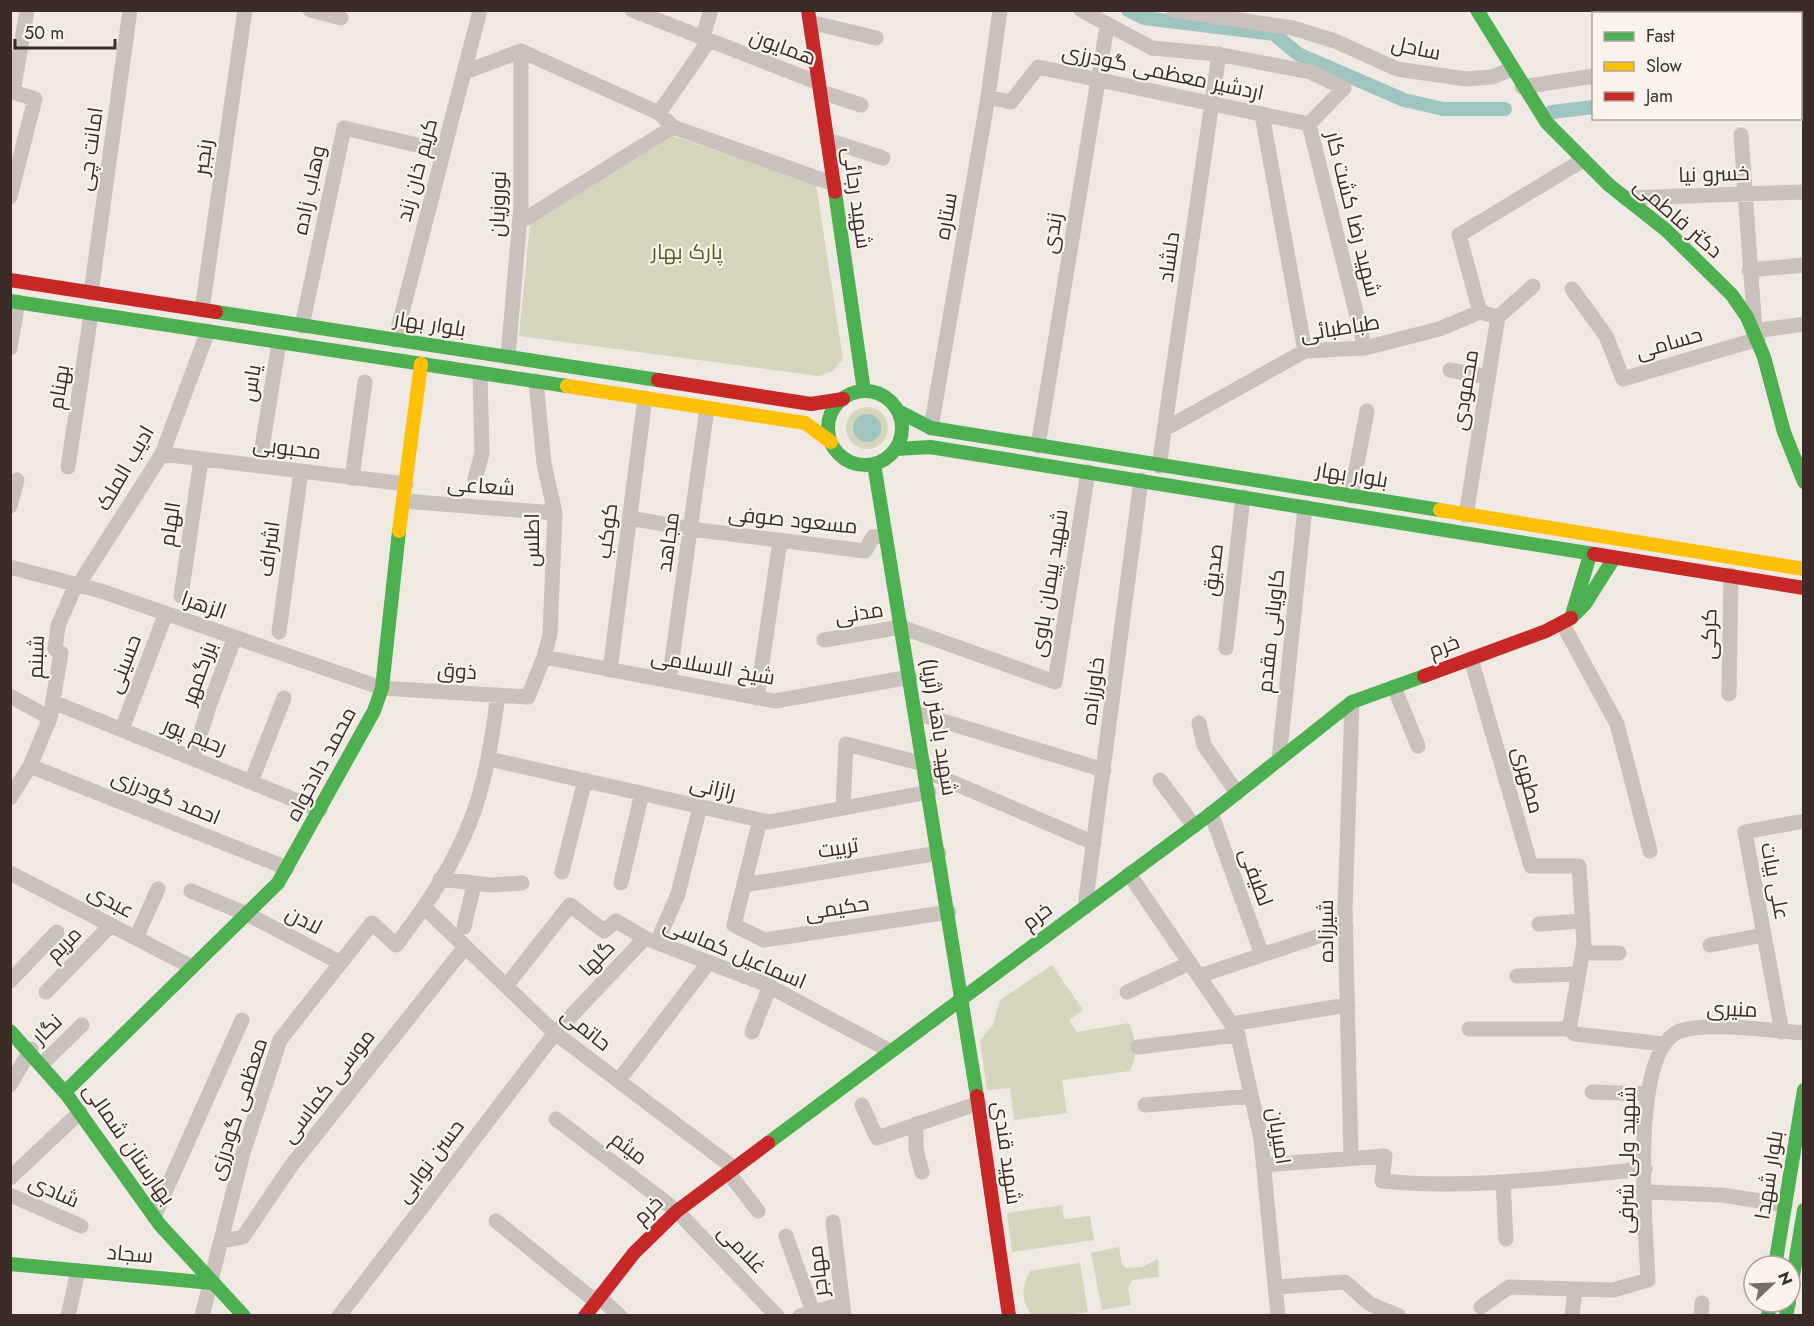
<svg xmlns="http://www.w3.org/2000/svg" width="1814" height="1326" font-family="Jost,Cairo,sans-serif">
	<rect width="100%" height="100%" fill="#f0e8e3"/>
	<!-- green -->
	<path fill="#d4d5bc" d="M673,136L816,184L843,359L833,371L819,376L519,336L530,224Z
		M846 428a21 21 0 1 1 42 0a21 21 0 1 1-42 0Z
		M1052,965L1083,1010L1069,1020L1077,1032L1129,1023C1136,1041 1138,1054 1130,1071L1062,1080L1067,1113L1014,1120L1010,1088L987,1090L980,1040L993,1025L1000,1000Z
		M1062,1205L1064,1219L1090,1216L1094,1240L1012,1252L1007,1213Z
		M1119,1247L1122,1264L1126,1268L1142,1267L1158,1259L1159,1277L1132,1280L1128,1288L1131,1305L1102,1310L1091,1253Z
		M1080,1263L1088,1312L1065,1315H1032C1021,1301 1021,1287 1030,1271Z"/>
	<!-- water -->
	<path fill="#9dc4bf" d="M853 428a14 14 0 1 1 28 0a14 14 0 1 1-28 0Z"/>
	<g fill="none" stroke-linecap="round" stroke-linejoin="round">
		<!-- canal -->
		<path stroke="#9dc4bf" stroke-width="14" d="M1128,10L1144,18L1274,34L1298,54L1404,100L1443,109H1505
			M1800,82H1804
			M1552,112L1594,107"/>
		<!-- street -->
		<path stroke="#cac0bc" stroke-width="15" d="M310,10L341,18
			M632,10L819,83
			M1081,10L1152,48L1217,54L1310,72L1344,88L1309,124
			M1173,10L1293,28L1335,41L1397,69L1466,79L1492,77L1512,69
			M1744,10V14
			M810,22L876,38
			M702,39L711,10
			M465,72L521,51L659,113L673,127
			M1800,74H1804
			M1522,87L1594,76
			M821,92L861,105
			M988,97L1011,102L1038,67L1309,124
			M659,113L708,42
			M1262,115L1305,351
			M1309,124L1365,348
			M1741,135L1755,331L1804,324
			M827,140L883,158
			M10,197L35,99L13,92L27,10
			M1625,198L1804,192
			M520,222L673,127L834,184
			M1749,270L1804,265
			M1572,289L1606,336L1623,379L1758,339
			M91,293L130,10
			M202,310L245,10
			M1480,312L1459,235L1583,160
			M302,326L344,128L443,151
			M395,340L480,10
			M10,348L18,302
			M508,357L521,205V51
			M1450,370L1488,377
			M931,428L988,97L1000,10
			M1165,429L1305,351L1365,348L1439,329L1480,312L1498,317
			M1038,446L1107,26
			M162,454L406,484
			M259,466L279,343
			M1159,466L1219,54
			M68,467L91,314
			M352,478L365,382
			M475,479L482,453L480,373
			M1351,496L1367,411
			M404,501L555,513
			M10,506L17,480
			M1466,515L1498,317L1533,286
			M630,518L691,529L865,551L873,537L885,536
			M10,567L101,591L382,688L528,697L544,657L550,634L555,513L544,464L536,381
			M79,584L162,454L208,331
			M181,596L201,459
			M1562,623L1617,724L1650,851
			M279,632L301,471
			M824,640L901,627L1055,682L1088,472
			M1226,648L1243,497
			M544,657L775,701L910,677
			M1471,659L1531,866H1579L1584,944L1569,1030
			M610,670L645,398
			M669,681L707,408
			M1394,687L1418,746
			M1729,694L1731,575
			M10,696L50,718
			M757,698L780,541
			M53,702L320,810
			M916,713L1104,770
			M1199,723L1204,745L1237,793
			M122,729L166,613
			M193,758L209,706L235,637
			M489,759L769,822L929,792
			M1279,760L1305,507
			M30,766L287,868
			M926,771L1094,843
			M1160,780L1194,826
			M251,782L284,698
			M10,798L30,766L50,718L61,653L55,649L58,626L76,584
			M843,808L846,744L924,764
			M1211,813L1262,955
			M760,820L734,925L764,940L949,912
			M562,872L585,780
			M10,873L192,967
			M1129,874L1237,1032L1261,1139L1278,1316
			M440,879L491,885L522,883
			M621,883L642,793
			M744,885L939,853
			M191,891L247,914L341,963
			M1085,907L1141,480
			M425,908L555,1033L734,1168
			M1539,924L1582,921
			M464,927L474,885
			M136,938L158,889
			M657,942L678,894L700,807
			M1710,945L1764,935
			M1582,953H1619
			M1199,976L1346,927
			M1517,976L1579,974
			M10,981L57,932
			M506,986L570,905L604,931L616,921L645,938L765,984L890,1051
			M46,992L111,925
			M1127,992L1190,963
			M1231,1024L1348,1005
			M1469,1029H1568L1575,1034L1664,1044
			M752,1032L770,986
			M1782,1032L1745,832L1804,821
			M1138,1047L1238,1035
			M43,1063L82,1025
			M619,1080L709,962
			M10,1085L31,1049
			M1592,1092L1647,1094
			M862,1105L877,1138L979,1103
			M1145,1105L1251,1096
			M556,1119L677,1211L777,1316
			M916,1124V1150L922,1172
			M1351,1158L1345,910L1352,702
			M1263,1165L1385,1156L1382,1181C1470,1190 1558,1177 1645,1169
			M728,1172L758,1211
			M10,1178L80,1112
			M1503,1182L1506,1239
			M1645,1192L1722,1195L1785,1205
			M10,1195L81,1226
			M154,1217L242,1020
			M496,1221L595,1301
			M833,1222L844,1316
			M786,1236L813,1312
			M222,1241L243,1237L291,1166L465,947
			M1276,1287L1345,1282L1370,1304L1399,1316
			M598,1296L620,1316
			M1481,1307L1509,1287L1613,1290L1648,1280C1646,1231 1628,1051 1680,1031C1706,1021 1773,1031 1804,1033
			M68,1316L78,1271
			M202,1316L243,1153L280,1040L372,923L396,945C425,908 453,866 470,822C486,782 492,738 498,695
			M339,1316L555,1033L645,938
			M800,1316L843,1304
			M1572,1316L1575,1289
			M1701,1316L1702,1303"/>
		<!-- fast -->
		<path stroke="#4caf50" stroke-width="14" d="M1477,10L1547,123L1609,185L1666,230L1732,295L1747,317L1764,357L1784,432L1804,482
			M835,192L864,391
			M10,301L567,386
			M216,312L658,380
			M828 428a37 37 0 1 1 74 0a37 37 0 1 1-74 0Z
			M898,411L931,428L1440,510
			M896,449L930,447L1594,554
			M874,464L977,1096
			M1590,555L1571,618L1585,604L1614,558
			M10,1031L67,1095L160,1225L244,1316
			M66,1091L278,883L374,711L382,688L399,531
			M768,1143L1209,815L1352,702L1424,676
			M10,1264L212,1283
			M1775,1266L1804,1090
			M1790,1294L1804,1210
			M1768,1316L1770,1302
			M1786,1316L1789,1302"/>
		<!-- slow -->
		<path stroke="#ffc107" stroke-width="14" d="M567,386L805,423L831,442
			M1440,510L1804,569
			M399,531L421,364"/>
		<!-- jam -->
		<path stroke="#c62828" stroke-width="14" d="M808,10L835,192
			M10,280L216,312
			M658,380L811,404L843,399
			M1594,554L1804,588
			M1424,676L1546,631L1571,618
			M977,1096L1009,1316
			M585,1316L634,1253L677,1211L768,1143"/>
	</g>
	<g text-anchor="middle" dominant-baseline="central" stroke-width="4.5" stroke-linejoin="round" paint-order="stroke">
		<!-- street labels -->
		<g font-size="21" fill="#3b2c29" stroke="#fcf2ec">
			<text transform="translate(783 47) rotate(20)">همایون</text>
			<text transform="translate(1416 48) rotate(12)">ساحل</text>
			<text transform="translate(1163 72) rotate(12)">اردشیر معظمی گودرزی</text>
			<text transform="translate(90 149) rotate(-82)">امانت چی</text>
			<text transform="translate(203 157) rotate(-82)">رنجبر</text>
			<text transform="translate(417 170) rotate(-75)">کریم خان زند</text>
			<text transform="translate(1714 174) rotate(-2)">خسرو نیا</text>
			<text transform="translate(309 190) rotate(-78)">وهاب زاده</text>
			<text transform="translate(857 198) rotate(82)">شهید رجائی</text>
			<text transform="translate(498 204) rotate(-88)">نوروزیان</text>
			<text transform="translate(1353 214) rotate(76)">شهید رضا کشت کار</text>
			<text transform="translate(946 216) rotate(-80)">ستاره</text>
			<text transform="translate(1678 218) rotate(41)">دکتر فاطمی</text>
			<text transform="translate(1052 233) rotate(-81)">زندی</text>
			<text transform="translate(1169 257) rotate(-82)">دلشاد</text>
			<text transform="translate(430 324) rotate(9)">بلوار بهار</text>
			<text transform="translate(1340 328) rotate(-9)">طباطبائی</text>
			<text transform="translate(1669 343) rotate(-16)">حسامی</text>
			<text transform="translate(251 383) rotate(-81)">یاس</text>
			<text transform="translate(59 387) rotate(-81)">بهنام</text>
			<text transform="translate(1465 390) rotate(-81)">محمودی</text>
			<text transform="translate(287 448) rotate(7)">محبوبی</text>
			<text transform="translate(125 468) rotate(-60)">ادیب الملک</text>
			<text transform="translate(1352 475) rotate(9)">بلوار بهار</text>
			<text transform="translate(481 486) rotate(4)">شعاعی</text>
			<text transform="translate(793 520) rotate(6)">مسعود صوفی</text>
			<text transform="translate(170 524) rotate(-81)">الهام</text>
			<text transform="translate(607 531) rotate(-83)">کوکب</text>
			<text transform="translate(532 540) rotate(-90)">اطلس</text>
			<text transform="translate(668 542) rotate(-82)">مجاهد</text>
			<text transform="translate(269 549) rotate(-82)">اشراف</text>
			<text transform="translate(1213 570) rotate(-83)">صدیق</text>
			<text transform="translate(1049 583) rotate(-81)">شهید پیمان باوی</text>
			<text transform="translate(204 605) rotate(19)">الزهرا</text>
			<text transform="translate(859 613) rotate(-9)">مدنی</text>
			<text transform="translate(1271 631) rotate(-84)">کاویانی مقدم</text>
			<text transform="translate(1709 634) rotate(-89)">کرکی</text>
			<text transform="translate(1444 646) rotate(-20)">خرم</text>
			<text transform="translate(36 657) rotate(-88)">شبنم</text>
			<text transform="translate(124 664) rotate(-69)">حسینی</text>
			<text transform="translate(713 667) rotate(10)">شیخ الاسلامی</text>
			<text transform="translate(457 671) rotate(4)">ذوق</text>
			<text transform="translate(199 673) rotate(-70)">بزرگمهر</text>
			<text transform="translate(1093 691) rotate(-83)">خاورزاده</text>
			<text transform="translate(939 727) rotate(81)">شهید باهنر (ثریا)</text>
			<text transform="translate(195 736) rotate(22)">رحیم پور</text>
			<text transform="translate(321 764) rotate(-62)">محمد دادخواه</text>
			<text transform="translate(1528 780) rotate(75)">مطهری</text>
			<text transform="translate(713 788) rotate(13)">رازانی</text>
			<text transform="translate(166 797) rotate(22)">احمد گودرزی</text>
			<text transform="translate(838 848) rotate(-9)">تربیت</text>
			<text transform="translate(1256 877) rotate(70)">لطیفی</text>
			<text transform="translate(1775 881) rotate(79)">علی بیات</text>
			<text transform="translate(111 901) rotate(28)">عبدی</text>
			<text transform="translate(837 908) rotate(-9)">حکیمی</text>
			<text transform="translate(1037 916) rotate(-37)">خرم</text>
			<text transform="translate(304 920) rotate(27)">لادن</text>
			<text transform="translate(1326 931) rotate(-90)">شیرزاده</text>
			<text transform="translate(64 944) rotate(-45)">مریم</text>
			<text transform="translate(735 953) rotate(23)">اسماعیل کماسی</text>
			<text transform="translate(597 958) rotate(-46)">گلها</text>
			<text transform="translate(1732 1009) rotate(2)">منیری</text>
			<text transform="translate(47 1029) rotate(-44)">نگار</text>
			<text transform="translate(586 1029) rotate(38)">حاتمی</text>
			<text transform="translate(328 1086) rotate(-52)">موسی کماسی</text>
			<text transform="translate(238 1109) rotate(-72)">معظمی گودرزی</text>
			<text transform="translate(1279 1136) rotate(81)">امیریان</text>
			<text transform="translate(129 1144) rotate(55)">بهارستان شمالی</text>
			<text transform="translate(629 1148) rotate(37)">میثم</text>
			<text transform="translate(1007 1153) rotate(82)">شهید قندی</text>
			<text transform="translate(1627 1160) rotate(-89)">شهید ولی شرفی</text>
			<text transform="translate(430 1161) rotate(-53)">حسن نوابی</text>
			<text transform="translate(1769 1175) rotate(-81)">بلوار شهدا</text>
			<text transform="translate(54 1191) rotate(24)">شادی</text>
			<text transform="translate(648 1210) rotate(-44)">خرم</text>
			<text transform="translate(742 1249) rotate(46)">غلامی</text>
			<text transform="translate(130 1254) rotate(5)">سجاد</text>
			<text transform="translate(818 1271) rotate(-97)">مهاجر</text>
		</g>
		<!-- park labels -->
		<g font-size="21" fill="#515c2a" stroke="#fcf2ec">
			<text x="687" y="252">پارک بهار</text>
		</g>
	</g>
	<!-- border -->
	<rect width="1814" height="1326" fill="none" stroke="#3b2c29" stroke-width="24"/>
	<!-- legend -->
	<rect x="1592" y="12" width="210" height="108" fill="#fcf2ec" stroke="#afa39e" stroke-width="1.5"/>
	<rect x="1604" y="32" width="30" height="9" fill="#4caf50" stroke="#afa39e" stroke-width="1.5"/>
	<text x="1646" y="42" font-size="18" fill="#3b2c29">Fast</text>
	<rect x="1604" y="62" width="30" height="9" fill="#ffc107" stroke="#afa39e" stroke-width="1.5"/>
	<text x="1646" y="72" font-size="18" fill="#3b2c29">Slow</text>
	<rect x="1604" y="92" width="30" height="9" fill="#c62828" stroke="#afa39e" stroke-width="1.5"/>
	<text x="1646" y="102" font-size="18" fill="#3b2c29">Jam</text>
	<!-- north arrow -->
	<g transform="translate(1772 1284) rotate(67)"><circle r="28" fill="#fcf2ec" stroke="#afa39e" stroke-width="1.5"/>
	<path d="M0-4.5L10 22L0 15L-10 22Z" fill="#7a6e6a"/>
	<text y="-9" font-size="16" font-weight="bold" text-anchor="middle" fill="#3b2c29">N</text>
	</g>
	<!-- scale -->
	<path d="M15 39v9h100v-9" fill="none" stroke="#3b2c29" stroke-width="3"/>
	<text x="24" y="39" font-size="18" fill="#3b2c29" stroke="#fcf2ec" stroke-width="4.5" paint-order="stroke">50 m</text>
</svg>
